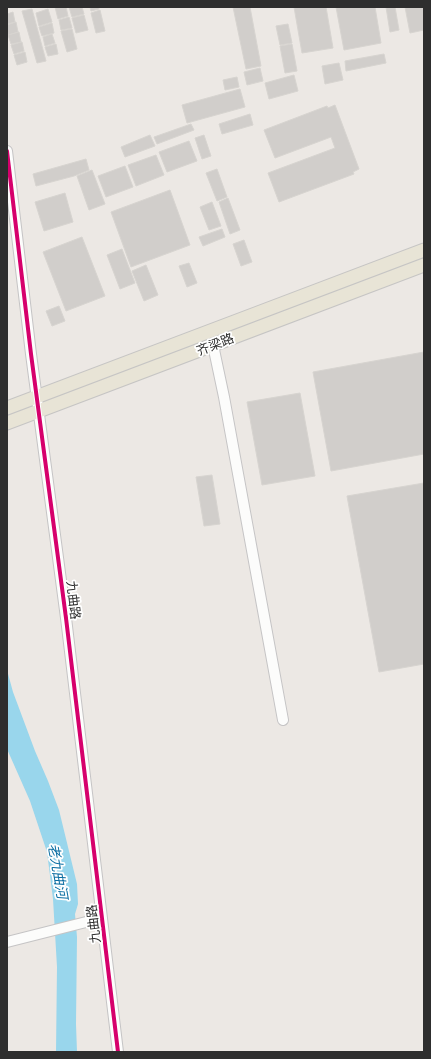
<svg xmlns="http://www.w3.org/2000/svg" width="431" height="1059" font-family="Cabin,'Noto Sans SC',sans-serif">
	<rect width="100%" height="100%" fill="#ece8e4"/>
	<!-- water -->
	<path fill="#99d6ec" d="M7,670L13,692L35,751L48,781L59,810L77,884L78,904L75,914L77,937L76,1024L77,1052H56L57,967L53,899L47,852L30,801L7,749Z"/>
	<!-- building -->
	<path fill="#d1cecb" stroke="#d7d4d0" d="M55,7H66L68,16L58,19Z
		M69,7H82L84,14L72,17Z
		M90,7H99V9L91,11Z
		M233,7H250L261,66L246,69Z
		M294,7H326L333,48L302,53Z
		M336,7H375L381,43L344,50Z
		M386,7H395L399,30L390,32Z
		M405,7H424V30L410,33Z
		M32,9L46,61L37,63L22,11Z
		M48,9L52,22L39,26L36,13Z
		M100,10L105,31L96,33L91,13Z
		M13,12L15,22L7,24V14Z
		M84,15L88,30L76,33L72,18Z
		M69,17L72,28L61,30L59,20Z
		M16,22L18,32L8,35L7,25Z
		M52,23L54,33L42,36L39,27Z
		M288,24L292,43L280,45L276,26Z
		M72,29L77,49L67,52L61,31Z
		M19,32L21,42L11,44L8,35Z
		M52,34L55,43L45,46L43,37Z
		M22,42L24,51L14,54L11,45Z
		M56,44L58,54L48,56L45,47Z
		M292,44L297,71L285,73L280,46Z
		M25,52L27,62L17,65L14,55Z
		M384,54L386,63L346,71L345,61Z
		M339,63L343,80L325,84L322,66Z
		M260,68L263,81L247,85L244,72Z
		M294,75L298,91L269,99L265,83Z
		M237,77L239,87L225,90L223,80Z
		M240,89L245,107L187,123L182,105Z
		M335,105L359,169L353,172L354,174L279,202L268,173L335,148L331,137L275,158L264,130L327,106L328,108Z
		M250,114L253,125L222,134L219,124Z
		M191,124L194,130L157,144L154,137Z
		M150,135L155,146L125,157L121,147Z
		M204,135L211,156L202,159L195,138Z
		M189,141L197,161L167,172L159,152Z
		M156,155L164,175L136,186L128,165Z
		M86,159L89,170L74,176L36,186L33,174Z
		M125,166L133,187L106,197L98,176Z
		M217,169L227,197L217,201L206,173Z
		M92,170L105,204L89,210L77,176Z
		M170,190L190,245L131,267L111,212Z
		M65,193L73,222L44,231L35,202Z
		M228,198L240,230L230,234L219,202Z
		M212,202L221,226L209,230L200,207Z
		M222,229L225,237L203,246L199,237Z
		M82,237L105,296L66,311L43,252Z
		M244,240L252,262L241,266L233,244Z
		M122,249L135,283L120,289L107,255Z
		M189,263L197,283L187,287L179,266Z
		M146,265L158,295L144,301L132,271Z
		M59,306L65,321L52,326L46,311Z
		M424,352V454L331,471L313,372Z
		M300,393L315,476L262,485L247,402Z
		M212,475L220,524L204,526L196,477Z
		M424,483V664L379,672L347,496Z"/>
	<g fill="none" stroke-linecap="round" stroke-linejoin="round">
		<defs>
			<path id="minor" d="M7,151L31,354L66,618L118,1052
				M213,345L224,397L283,720
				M7,942L102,918"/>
			<path id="major" d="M7,408L424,250
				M7,423L424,265"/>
		</defs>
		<!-- minor casing -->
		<use href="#minor" stroke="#c5c4c5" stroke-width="12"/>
		<!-- major casing -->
		<use href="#major" stroke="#c6c5c4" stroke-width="15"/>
		<!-- minor -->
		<use href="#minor" stroke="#fcfcfb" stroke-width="10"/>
		<!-- major -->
		<use href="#major" stroke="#e8e4d6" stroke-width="13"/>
		<defs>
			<path id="cycleway" d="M7,151L31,354L66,618L118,1052"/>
		</defs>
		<!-- cycleway casing -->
		<use href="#cycleway" stroke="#fff" stroke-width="6"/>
		<!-- cycleway -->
		<use href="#cycleway" stroke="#d6006c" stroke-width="4"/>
	</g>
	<g text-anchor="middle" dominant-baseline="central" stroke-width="3.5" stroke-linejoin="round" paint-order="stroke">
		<!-- street labels -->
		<g font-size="13" fill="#2e2e2e" stroke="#fff">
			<text transform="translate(215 344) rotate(-21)">齐梁路</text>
			<text transform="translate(74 600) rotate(83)">九曲路</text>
			<text transform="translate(93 924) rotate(-97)">九曲路</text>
		</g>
		<!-- water labels -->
		<g font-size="14" font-style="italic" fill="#0d6fa3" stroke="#fff">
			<text transform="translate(58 871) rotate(80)">老九曲河</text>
		</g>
	</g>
	<!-- border -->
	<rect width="431" height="1059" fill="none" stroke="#2e2e2e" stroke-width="16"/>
</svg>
